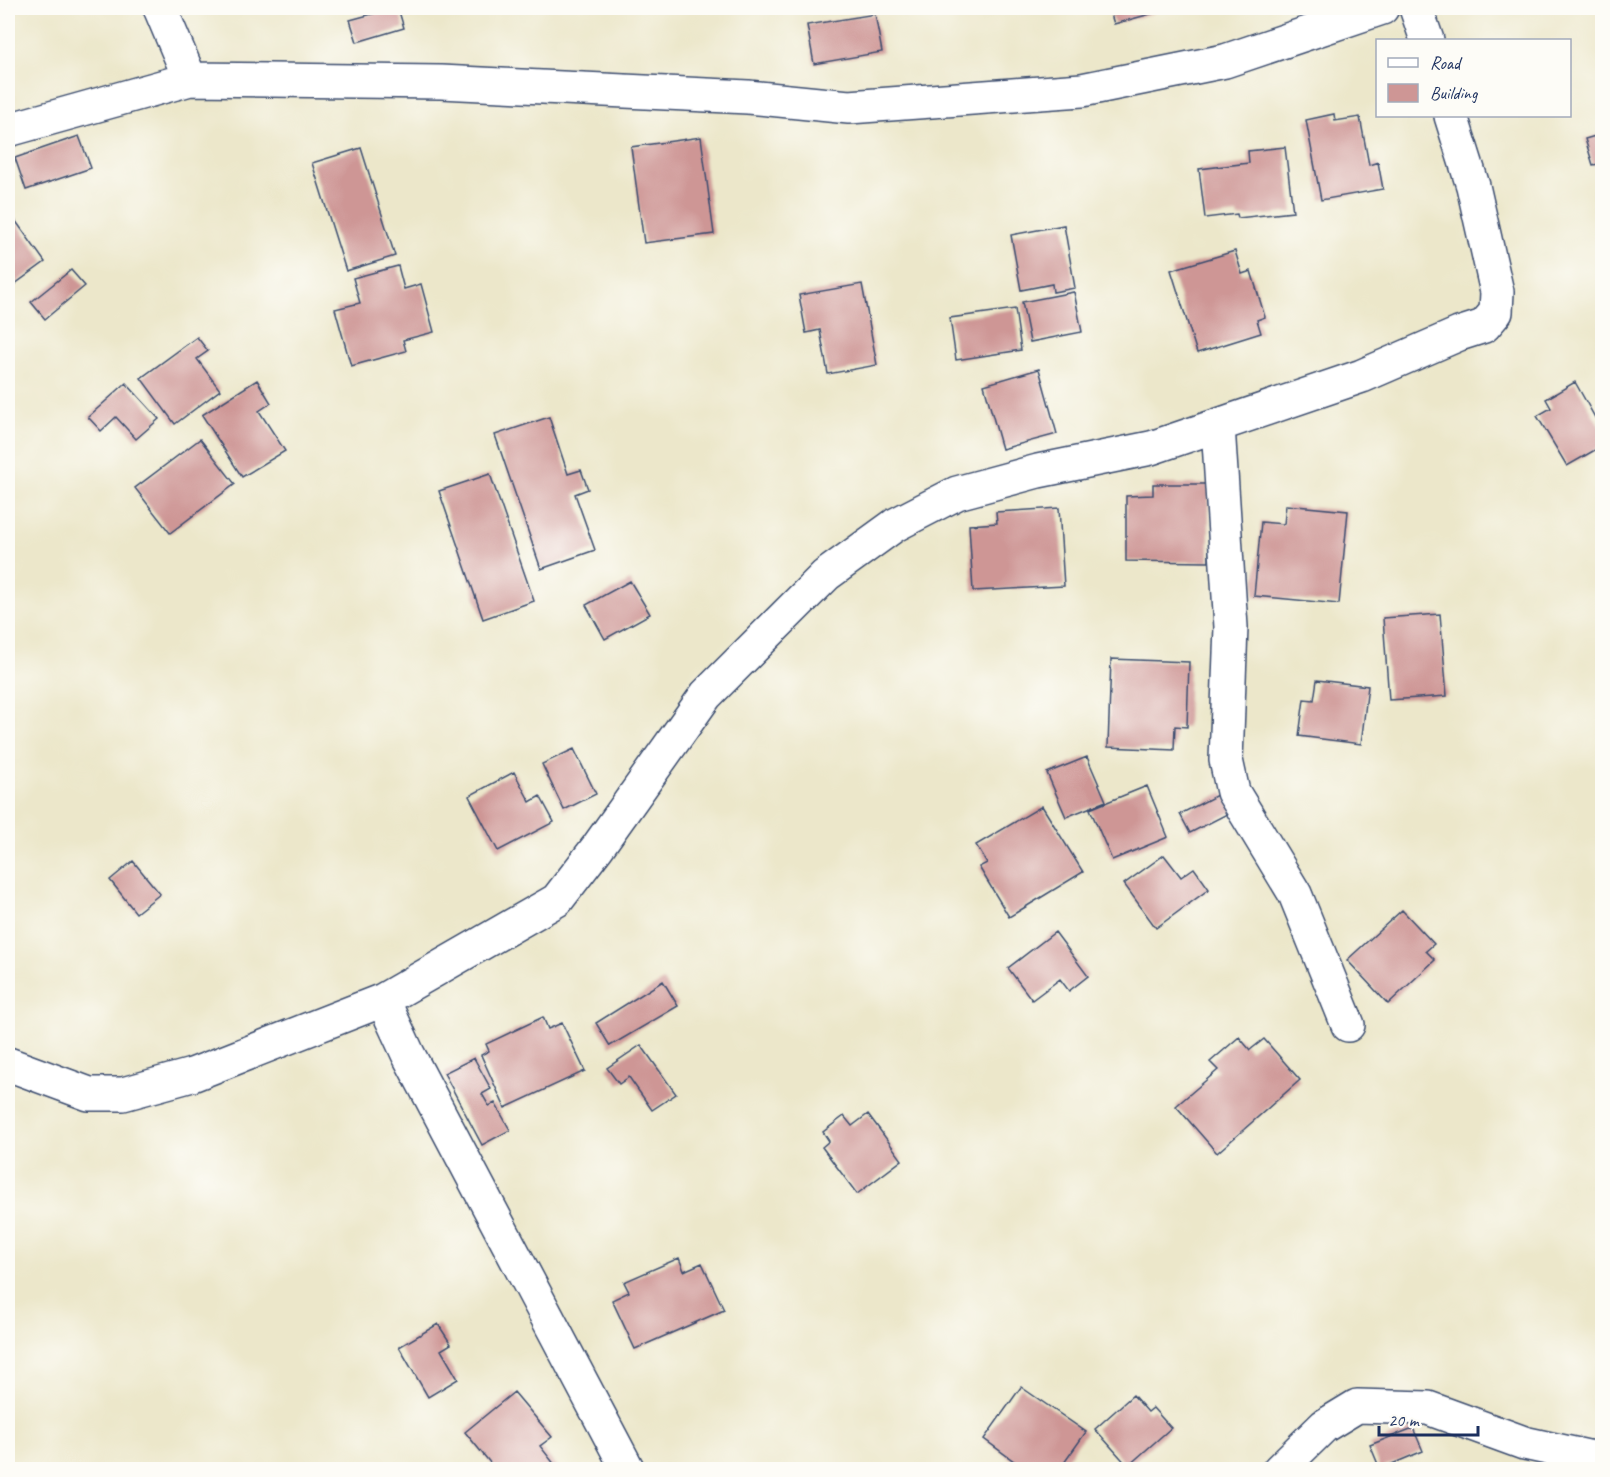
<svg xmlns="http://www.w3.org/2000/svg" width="1610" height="1477" font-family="Caveat,sans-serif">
	<rect width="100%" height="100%" fill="#fdfcf7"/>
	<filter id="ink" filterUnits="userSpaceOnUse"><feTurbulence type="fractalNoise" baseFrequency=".0167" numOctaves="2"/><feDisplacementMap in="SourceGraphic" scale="12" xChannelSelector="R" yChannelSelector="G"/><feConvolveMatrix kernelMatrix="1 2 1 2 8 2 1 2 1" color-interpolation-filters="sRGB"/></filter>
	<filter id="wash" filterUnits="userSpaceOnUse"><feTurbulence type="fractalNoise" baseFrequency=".008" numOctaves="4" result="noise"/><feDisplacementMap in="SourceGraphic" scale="24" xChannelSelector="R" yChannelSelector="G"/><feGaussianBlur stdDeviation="1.35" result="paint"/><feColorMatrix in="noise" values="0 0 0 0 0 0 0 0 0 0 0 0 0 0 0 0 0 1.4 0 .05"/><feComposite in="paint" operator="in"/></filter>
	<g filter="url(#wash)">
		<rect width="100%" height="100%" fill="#ece7ca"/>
		<g id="blocks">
			<!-- building -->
			<path fill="#ce9695" d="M394,8H398L404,28L357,42L350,20Z
				M1109,8H1152L1154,13L1114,24Z
				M875,14L882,52L814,64L807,25Z
				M1334,114L1335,121L1360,117L1369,165L1378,162L1383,189L1321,200L1306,120Z
				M1602,134V174L1599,164L1593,165L1585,139Z
				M79,136L91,168L26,190L15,158Z
				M701,137L714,234L644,243L631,147Z
				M1285,147L1293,212L1238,218L1237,214L1205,218L1199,169L1249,163L1248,151Z
				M361,148L395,256L346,271L312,163Z
				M10,213L45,262L8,289V214Z
				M1064,225L1075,288L1053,292L1052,284L1021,290L1011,235Z
				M1235,251L1242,274L1251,271L1265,317L1257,320L1261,333L1197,353L1171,270Z
				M398,266L404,289L421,284L434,332L403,340L406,351L351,366L335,309L360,303L353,278Z
				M71,270L85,286L45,319L31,302Z
				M862,284L877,365L828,374L820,330L806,333L799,295Z
				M1074,292L1082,332L1030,342L1022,302Z
				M1015,309L1021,350L956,360L950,318Z
				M197,337L208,351L197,359L220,390L175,424L141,378Z
				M1039,369L1057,434L1002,449L984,385Z
				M257,380L271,403L259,411L285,451L242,477L202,415Z
				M1575,382L1602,430V446L1567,466L1537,416L1551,408L1546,399Z
				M126,383L159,419L136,439L116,417L101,431L88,417Z
				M549,417L568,474L581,470L588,489L575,494L595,550L541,569L495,435Z
				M200,439L235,484L170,533L135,488Z
				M490,474L534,601L483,619L439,491Z
				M1153,484H1209V562L1126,561V496L1153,495Z
				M1286,505L1348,511L1339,604L1254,596L1261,522L1284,524Z
				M1059,508L1064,586L973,591L969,525L997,523L996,512Z
				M630,581L650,614L605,639L586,605Z
				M1440,614L1447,696L1389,700L1383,618Z
				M1111,659L1189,662L1187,727L1175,726L1174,750L1108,747Z
				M1317,680L1368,686L1361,744L1299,736L1304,699L1314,700Z
				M574,749L596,794L564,810L542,764Z
				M1087,757L1106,801L1066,817L1047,773Z
				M514,772L530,802L540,796L554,822L498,851L469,796Z
				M1147,786L1168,837L1112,860L1090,809Z
				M1223,792L1233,811L1190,833L1180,814Z
				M1042,806L1083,872L1009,917L979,867L987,863L976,845Z
				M1164,855L1181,877L1194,868L1209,889L1156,928L1124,884Z
				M133,861L160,894L136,913L110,880Z
				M1402,910L1434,944L1426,951L1435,960L1388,1004L1347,960Z
				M1055,932L1088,976L1069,991L1060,979L1032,1000L1008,968Z
				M663,981L678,1006L610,1046L596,1023Z
				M543,1017L548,1029L562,1023L585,1071L505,1108L481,1055L489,1051L486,1044Z
				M1239,1037L1250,1050L1264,1039L1300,1080L1217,1153L1176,1106L1218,1070L1210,1062Z
				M641,1045L676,1094L652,1110L629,1077L619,1084L607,1068Z
				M474,1058L491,1089L482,1094L489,1106L495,1103L510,1130L482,1145L444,1073Z
				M868,1114L902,1160L857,1194L822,1147L829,1141L823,1132L844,1116L852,1126Z
				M679,1258L684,1271L702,1263L724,1310L635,1349L612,1300L629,1292L624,1282Z
				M438,1324L451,1344L441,1350L458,1379L428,1397L399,1347Z
				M1021,1387L1086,1432L1059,1470H1026L984,1439Z
				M514,1392L552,1437L540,1446L559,1470H496L465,1432Z
				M1133,1395L1148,1412L1153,1408L1171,1428L1128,1466L1095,1429Z
				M1413,1428L1423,1451L1380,1469L1370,1445Z"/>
		</g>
	</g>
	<g filter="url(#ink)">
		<use href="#blocks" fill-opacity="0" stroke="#3a4b6e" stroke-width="1.5"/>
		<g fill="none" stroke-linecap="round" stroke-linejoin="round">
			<defs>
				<path id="minor" d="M160,8L190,79
					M1416,8L1427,40
					M8,130L190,79L441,82L748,97L849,107L1082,90L1225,61L1382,8
					M1218,426L1231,627L1226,760L1233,792L1295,894L1348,1025
					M383,1000L408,1054L628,1470
					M8,1064L89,1094H123L192,1075L383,1000L557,900L597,848L706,695L826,575L895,525L957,493L1038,471L1151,448L1362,376L1459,334L1484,326L1496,312L1497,292L1473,186L1451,116
					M1279,1470L1324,1426L1357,1406L1428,1408L1524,1443L1602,1460"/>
			</defs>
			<!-- minor casing -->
			<use href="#minor" stroke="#3a4b6e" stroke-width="36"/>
			<!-- minor -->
			<use href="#minor" stroke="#fff" stroke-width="33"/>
		</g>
	</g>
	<!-- margin -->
	<rect width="1610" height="1477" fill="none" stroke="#fdfcf7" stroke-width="30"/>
	<!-- legend -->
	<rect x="1376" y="39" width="195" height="78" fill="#fdfcf7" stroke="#a3aaba" stroke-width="1.5"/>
	<rect x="1388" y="58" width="30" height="9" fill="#ffffff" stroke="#a3aaba" stroke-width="1.5"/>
	<text x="1430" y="69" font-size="18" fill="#1b2f5e">Road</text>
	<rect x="1388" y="84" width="30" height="18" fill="#ce9695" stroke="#a3aaba" stroke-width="1.5"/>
	<text x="1430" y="99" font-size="18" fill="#1b2f5e">Building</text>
	<!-- scale -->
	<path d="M1379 1426v9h99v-9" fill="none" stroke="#1b2f5e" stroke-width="3"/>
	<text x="1388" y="1426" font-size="18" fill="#1b2f5e" stroke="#fdfcf7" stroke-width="4.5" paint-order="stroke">20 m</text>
</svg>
